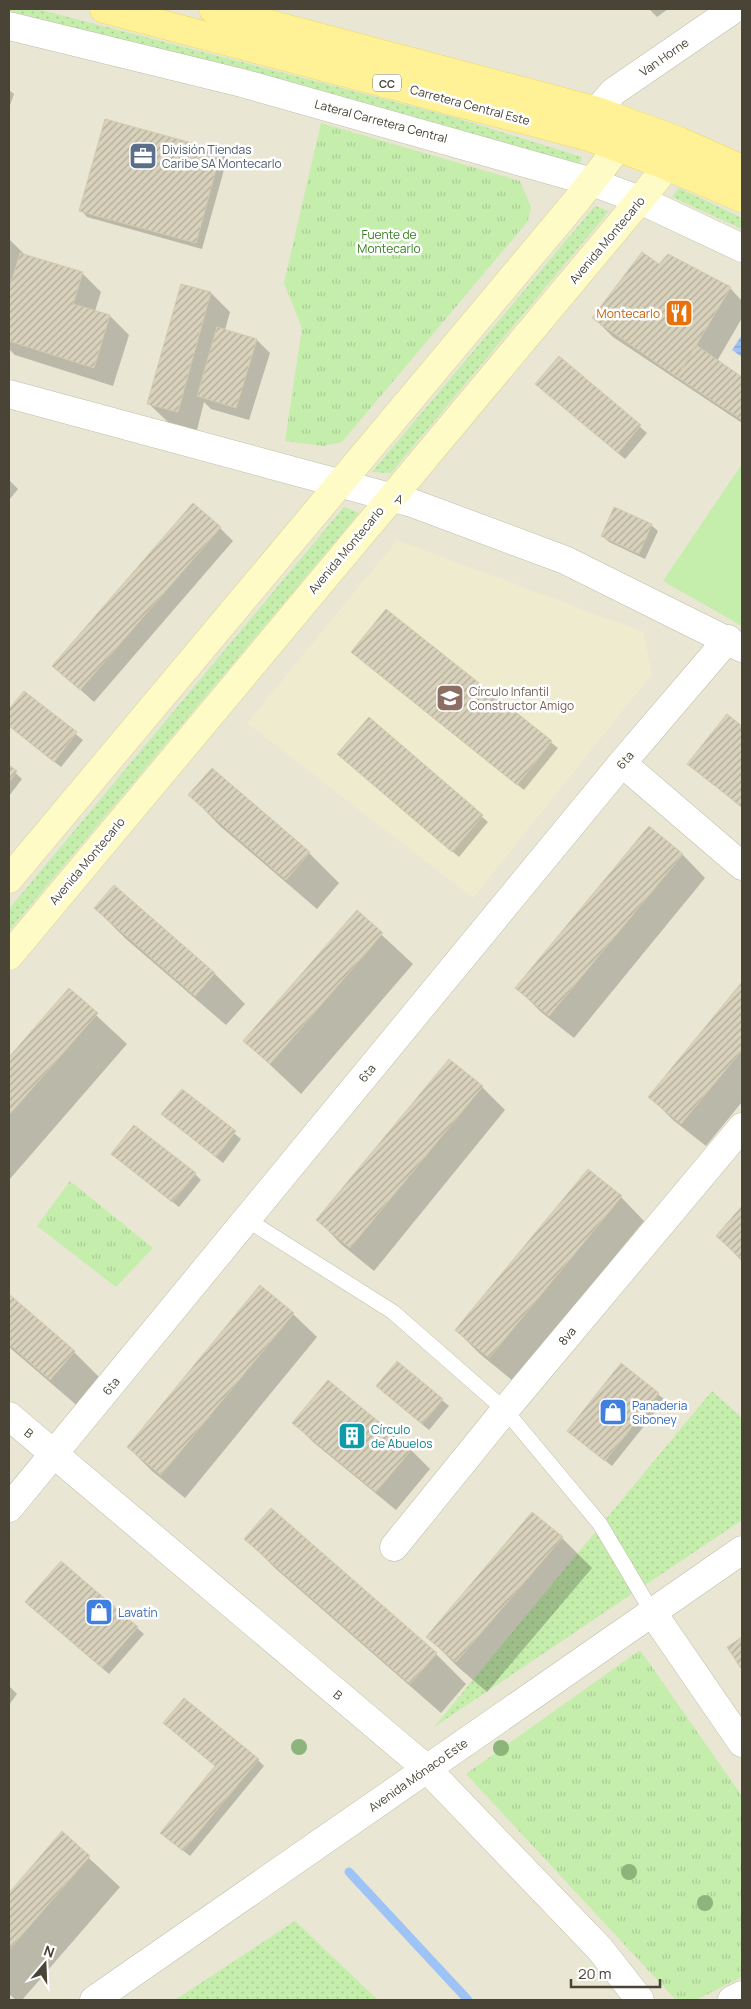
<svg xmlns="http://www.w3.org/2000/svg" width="751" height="2009" font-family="Manrope,sans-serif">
	<defs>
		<pattern id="grass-dots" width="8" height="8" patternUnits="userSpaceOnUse" patternTransform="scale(1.25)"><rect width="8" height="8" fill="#c5edac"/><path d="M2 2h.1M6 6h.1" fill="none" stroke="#abcc95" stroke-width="1.8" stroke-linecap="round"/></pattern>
		<pattern id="park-tufts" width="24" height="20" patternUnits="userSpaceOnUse" patternTransform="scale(1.25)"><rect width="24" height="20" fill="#c5edac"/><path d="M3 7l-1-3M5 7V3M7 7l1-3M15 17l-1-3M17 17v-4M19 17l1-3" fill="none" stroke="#abcc95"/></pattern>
		<pattern id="water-rules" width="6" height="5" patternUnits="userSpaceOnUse" patternTransform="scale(1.25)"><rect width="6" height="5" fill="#9ec4f7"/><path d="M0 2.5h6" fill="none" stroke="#83a1c9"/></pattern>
		<pattern id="building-hatch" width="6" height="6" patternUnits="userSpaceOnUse" patternTransform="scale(1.25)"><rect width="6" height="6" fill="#d8d1bb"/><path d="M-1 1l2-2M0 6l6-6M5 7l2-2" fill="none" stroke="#b1ab99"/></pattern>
	</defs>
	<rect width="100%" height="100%" fill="#f5f3e7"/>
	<!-- residential -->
	<path fill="#e9e6d4" d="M9,9H742V2000H9Z"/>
	<!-- education -->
	<path fill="#efebcf" d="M397,540L643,632L652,674L473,898L247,723Z"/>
	<!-- grass -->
	<path fill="url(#grass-dots)" d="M9,9H37L453,117L582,157L579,167L344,99L9,11Z
		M679,188L742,218V229L672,197Z
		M595,206L609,211L391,473L372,472Z
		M344,507L359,513L9,931V909Z
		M712,1391L742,1418V1520L434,1727Z
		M295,1921L378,2000H175Z"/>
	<!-- park -->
	<path fill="url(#park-tufts)" d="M321,123L520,181L531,207L528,221L342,442L324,446L285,441L302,328L284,283Z
		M70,1181L153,1248L116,1287L37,1226Z
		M640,1650L742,1796V1977L696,2000H676L466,1774Z"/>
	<!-- pitch -->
	<path fill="#c5edac" d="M742,464V626L663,581Z"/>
	<!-- water -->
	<path fill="url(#water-rules)" d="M742,335V357L732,350Z"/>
	<!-- shadow -->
	<path fill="#0003" d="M649,9H668L657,17Z
		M9,90L14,94L9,108Z
		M106,120L221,152L227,159L202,249L87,217L81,210Z
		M9,239L26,256L82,273L101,292L95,311L110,316L129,335L113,386L15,355L9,349Z
		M660,265L730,288L742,301V318L717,361L742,379V423L613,337L594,318Z
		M182,285L211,293L230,312L225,330L257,340L270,353L249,420L211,409L204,402L197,430L168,422L149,404Z
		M559,357L647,433L625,459L543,390Z
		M9,480L18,489L9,500Z
		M651,525L658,531L645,559L609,542L602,536Z
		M220,528L233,541L94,702L54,666Z
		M387,610L558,748L524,790L359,658Z
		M24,692L83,740L61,767L9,726V711Z
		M727,716L742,728V808L689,764Z
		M369,719L488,822L459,857L345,760Z
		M9,767L22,779L9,796Z
		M190,795L309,853L339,883L317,909L220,826Z
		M682,854L705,878L574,1038L541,1012L517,988Z
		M114,887L215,974L245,1004L226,1025L126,939L95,908Z
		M357,912L413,964L301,1094L245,1041Z
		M742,984V1102L706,1146L673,1120L649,1096Z
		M69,990L127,1044L9,1180V1059Z
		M482,1087L505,1110L374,1271L341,1244L318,1220Z
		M182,1091L241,1139L223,1163L163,1114Z
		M119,1160L195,1174L201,1180L179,1207Z
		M621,1197L644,1221L513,1381L480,1354L456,1330Z
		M742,1207V1261L717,1236Z
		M9,1296L74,1352L104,1382L81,1409L9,1347Z
		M293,1314L317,1337L185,1498L152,1471L128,1447Z
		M622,1364L665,1400L612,1466L575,1437Z
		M383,1392L442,1400L449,1406L429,1430Z
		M294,1423L411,1450L430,1469L396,1510L313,1442Z
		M562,1538L592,1568L487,1692L458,1667L428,1637Z
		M246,1539L436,1654L466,1684L441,1713L276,1569Z
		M62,1562L144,1634L109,1674L33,1609Z
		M9,1686L17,1694L9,1705Z
		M258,1760L264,1766L190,1856L168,1839Z
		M62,1833L120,1887L22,2000H16L9,1994V1895Z"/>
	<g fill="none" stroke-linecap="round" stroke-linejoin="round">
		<!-- stream -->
		<path stroke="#9ec4f7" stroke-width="9" d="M349,1872L468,2000"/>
	</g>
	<!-- building -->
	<path fill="url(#building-hatch)" stroke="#d3cbae" d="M105,119L221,151L196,243L79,211Z
		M642,252L659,264L668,254L731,287L677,377L592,318Z
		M20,253L83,272L73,304L110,315L94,368L9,341V290Z
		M181,284L211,292L178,412L147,404Z
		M217,327L257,339L236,408L197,396Z
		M696,345L742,377V420L677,377Z
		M559,356L641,425L618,453L535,384Z
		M193,503L221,527L80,690L52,666Z
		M614,507L652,524L639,554L601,536Z
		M386,609L552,741L517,785L351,652Z
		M24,691L77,732L54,762L9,726V709Z
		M727,714L742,726V807L687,764Z
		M369,717L483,815L452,852L337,754Z
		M9,765L17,771L9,782Z
		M212,768L310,852L286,880L188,795Z
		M649,826L683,854L549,1016L515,988Z
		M114,885L215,973L195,996L94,908Z
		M357,910L383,933L270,1064L243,1041Z
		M742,982V1050L681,1124L648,1097Z
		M69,988L98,1013L9,1115V1057Z
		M449,1059L483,1086L350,1248L316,1220Z
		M182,1089L236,1131L216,1157L161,1114Z
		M134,1125L196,1173L172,1202L111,1154Z
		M588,1169L622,1196L489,1358L455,1330Z
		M742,1206V1259L716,1236Z
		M260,1285L294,1313L161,1475L127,1447Z
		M9,1294L75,1351L50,1380L9,1344Z
		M397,1361L443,1399L422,1424L376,1386Z
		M621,1363L659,1393L605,1461L567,1431Z
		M328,1380L412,1449L376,1492L292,1423Z
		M271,1508L437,1653L410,1684L244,1539Z
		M532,1512L563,1537L456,1662L426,1637Z
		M61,1561L138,1627L102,1668L25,1602Z
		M742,1637V1670L727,1647Z
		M184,1698L259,1759L183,1851L160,1833L215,1766L163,1723Z
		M62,1831L90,1856L9,1950V1893Z"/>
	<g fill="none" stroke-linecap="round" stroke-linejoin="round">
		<defs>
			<path id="service" d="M246,1219L393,1312L505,1410L600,1524L652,1612"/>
			<path id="minor" d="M9,26L242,83L592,182L640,200L742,248
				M597,111L613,92L734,9
				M9,394L412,503L565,560L742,648
				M622,763L742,866
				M9,1416L427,1769L600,1949L640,2000
				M9,1508L622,763L728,639
				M394,1547L505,1410L742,1127
				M652,1612L742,1743
				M94,2000L742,1550
				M732,2000L742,1995"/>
			<path id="secondary" d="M9,879L578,199L631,131
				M9,956L640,200L667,166L677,145"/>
			<path id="primary" d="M104,9L589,137L667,166L742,198
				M213,9L597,111L679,141L742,169"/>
		</defs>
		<!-- service casing -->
		<use href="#service" stroke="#c1bda8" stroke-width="16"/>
		<!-- minor casing -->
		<use href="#minor" stroke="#c1bda8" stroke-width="29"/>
		<!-- secondary casing -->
		<use href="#secondary" stroke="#d9d292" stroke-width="29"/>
		<!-- primary casing -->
		<use href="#primary" stroke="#efda5b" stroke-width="29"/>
		<!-- service -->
		<use href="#service" stroke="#fff" stroke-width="15"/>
		<!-- minor -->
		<use href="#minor" stroke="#fff" stroke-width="28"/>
		<!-- secondary -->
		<use href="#secondary" stroke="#fffbc7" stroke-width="28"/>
		<!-- primary -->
		<use href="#primary" stroke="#fff296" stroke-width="28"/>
	</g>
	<!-- trees -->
	<g fill="#8cb47b">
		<circle cx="299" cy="1747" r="8"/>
		<circle cx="501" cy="1748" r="8"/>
		<circle cx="629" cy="1872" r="8"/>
		<circle cx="705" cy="1903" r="8"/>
	</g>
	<!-- icons -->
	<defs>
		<symbol id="office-square" viewBox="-11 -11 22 22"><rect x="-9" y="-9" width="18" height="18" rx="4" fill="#5c6f8a" stroke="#fff"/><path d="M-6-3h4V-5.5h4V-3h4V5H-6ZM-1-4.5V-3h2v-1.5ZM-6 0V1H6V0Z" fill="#fff"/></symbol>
		<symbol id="restaurant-square" viewBox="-11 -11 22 22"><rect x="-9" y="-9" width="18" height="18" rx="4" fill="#e8710a" stroke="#fff"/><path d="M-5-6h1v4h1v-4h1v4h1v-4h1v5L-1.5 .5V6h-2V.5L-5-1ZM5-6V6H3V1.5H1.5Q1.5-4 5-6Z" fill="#fff"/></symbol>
		<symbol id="school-square" viewBox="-11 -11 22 22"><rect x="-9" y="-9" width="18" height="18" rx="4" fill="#8d6e63" stroke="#fff"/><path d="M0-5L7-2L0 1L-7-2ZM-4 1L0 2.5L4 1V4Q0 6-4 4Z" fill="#fff"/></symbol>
		<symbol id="shop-square" viewBox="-11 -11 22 22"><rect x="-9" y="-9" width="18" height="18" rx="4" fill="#3f7fe0" stroke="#fff"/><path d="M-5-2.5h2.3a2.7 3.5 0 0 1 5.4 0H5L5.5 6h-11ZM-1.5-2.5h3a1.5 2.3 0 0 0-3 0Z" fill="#fff"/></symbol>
		<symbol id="building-square" viewBox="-11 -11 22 22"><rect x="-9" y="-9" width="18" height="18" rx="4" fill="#0f9aa8" stroke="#fff"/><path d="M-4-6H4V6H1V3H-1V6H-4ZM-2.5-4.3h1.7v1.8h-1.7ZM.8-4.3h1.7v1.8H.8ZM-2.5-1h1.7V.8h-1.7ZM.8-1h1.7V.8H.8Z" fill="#fff"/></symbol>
	</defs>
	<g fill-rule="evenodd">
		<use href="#office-square" x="127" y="140" width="32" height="32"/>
		<use href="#restaurant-square" x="663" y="297" width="32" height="32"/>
		<use href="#school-square" x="434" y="682" width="32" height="32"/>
		<use href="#shop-square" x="597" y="1396" width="32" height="32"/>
		<use href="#building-square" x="336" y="1420" width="32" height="32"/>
		<use href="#shop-square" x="83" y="1596" width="32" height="32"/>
	</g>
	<g text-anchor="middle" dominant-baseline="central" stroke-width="5" stroke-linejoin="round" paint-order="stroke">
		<!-- shield labels -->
		<rect fill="#fff" stroke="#807c72" stroke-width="1" x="373" y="74.5" width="28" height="17" rx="4"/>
		<g font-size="11" font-weight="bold" fill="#494435">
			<text x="387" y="83">CC</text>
		</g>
		<!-- street labels -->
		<g font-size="12" fill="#494435" stroke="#fff">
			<text transform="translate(664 57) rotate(-35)">Van Horne</text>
			<text transform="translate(470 105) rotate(15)">Carretera Central Este</text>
			<text transform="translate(381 121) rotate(15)">Lateral Carretera Central</text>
			<text transform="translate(607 240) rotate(-50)">Avenida Montecarlo</text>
			<text transform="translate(399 499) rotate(19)">A</text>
			<text transform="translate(346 550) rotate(-50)">Avenida Montecarlo</text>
			<text transform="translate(625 760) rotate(-50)">6ta</text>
			<text transform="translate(87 861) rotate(-50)">Avenida Montecarlo</text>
			<text transform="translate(367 1073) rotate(-51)">6ta</text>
			<text transform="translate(567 1336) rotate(-50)">8va</text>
			<text transform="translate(111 1386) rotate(-51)">6ta</text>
			<text transform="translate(29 1433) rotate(39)">B</text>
			<text transform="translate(338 1695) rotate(40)">B</text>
			<text transform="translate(418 1775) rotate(-35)">Avenida Mónaco Este</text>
		</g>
		<!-- service labels -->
		<g font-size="12" fill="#4e5e75" stroke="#fff" text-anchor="start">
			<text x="162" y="149">División Tiendas<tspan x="162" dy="14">Caribe SA Montecarlo</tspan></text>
		</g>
		<!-- park labels -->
		<g font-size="12" fill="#368022" stroke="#fff">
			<text x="389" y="234">Fuente de<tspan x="389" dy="14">Montecarlo</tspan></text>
		</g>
		<!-- food labels -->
		<g font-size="12" fill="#c56008" stroke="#fff" text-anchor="end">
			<text x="660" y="313">Montecarlo</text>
		</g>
		<!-- education labels -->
		<g font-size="12" fill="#785e54" stroke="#fff" text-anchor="start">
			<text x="469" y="691">Círculo Infantil<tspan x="469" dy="14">Constructor Amigo</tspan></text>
		</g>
		<!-- shop labels -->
		<g font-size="12" fill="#366cbe" stroke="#fff" text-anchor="start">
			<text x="632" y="1405">Panaderia<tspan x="632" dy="14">Siboney</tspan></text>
			<text x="118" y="1612">Lavatín</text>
		</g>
		<!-- culture labels -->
		<g font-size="12" fill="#0d838f" stroke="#fff" text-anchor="start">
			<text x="371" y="1429">Círculo<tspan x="371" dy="14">de Abuelos</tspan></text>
		</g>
	</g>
	<!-- border -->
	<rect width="751" height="2009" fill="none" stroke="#494435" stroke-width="20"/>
	<!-- north arrow -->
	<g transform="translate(45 1964) rotate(19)" stroke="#ffffff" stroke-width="4" paint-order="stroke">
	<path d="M0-4L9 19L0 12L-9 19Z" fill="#494435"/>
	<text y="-8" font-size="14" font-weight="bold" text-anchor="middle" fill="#494435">N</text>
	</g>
	<!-- scale -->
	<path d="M571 1979v8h89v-8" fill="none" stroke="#494435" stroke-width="2.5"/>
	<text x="578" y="1979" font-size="15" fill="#494435" stroke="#ffffff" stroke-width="4" paint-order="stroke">20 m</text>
</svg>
